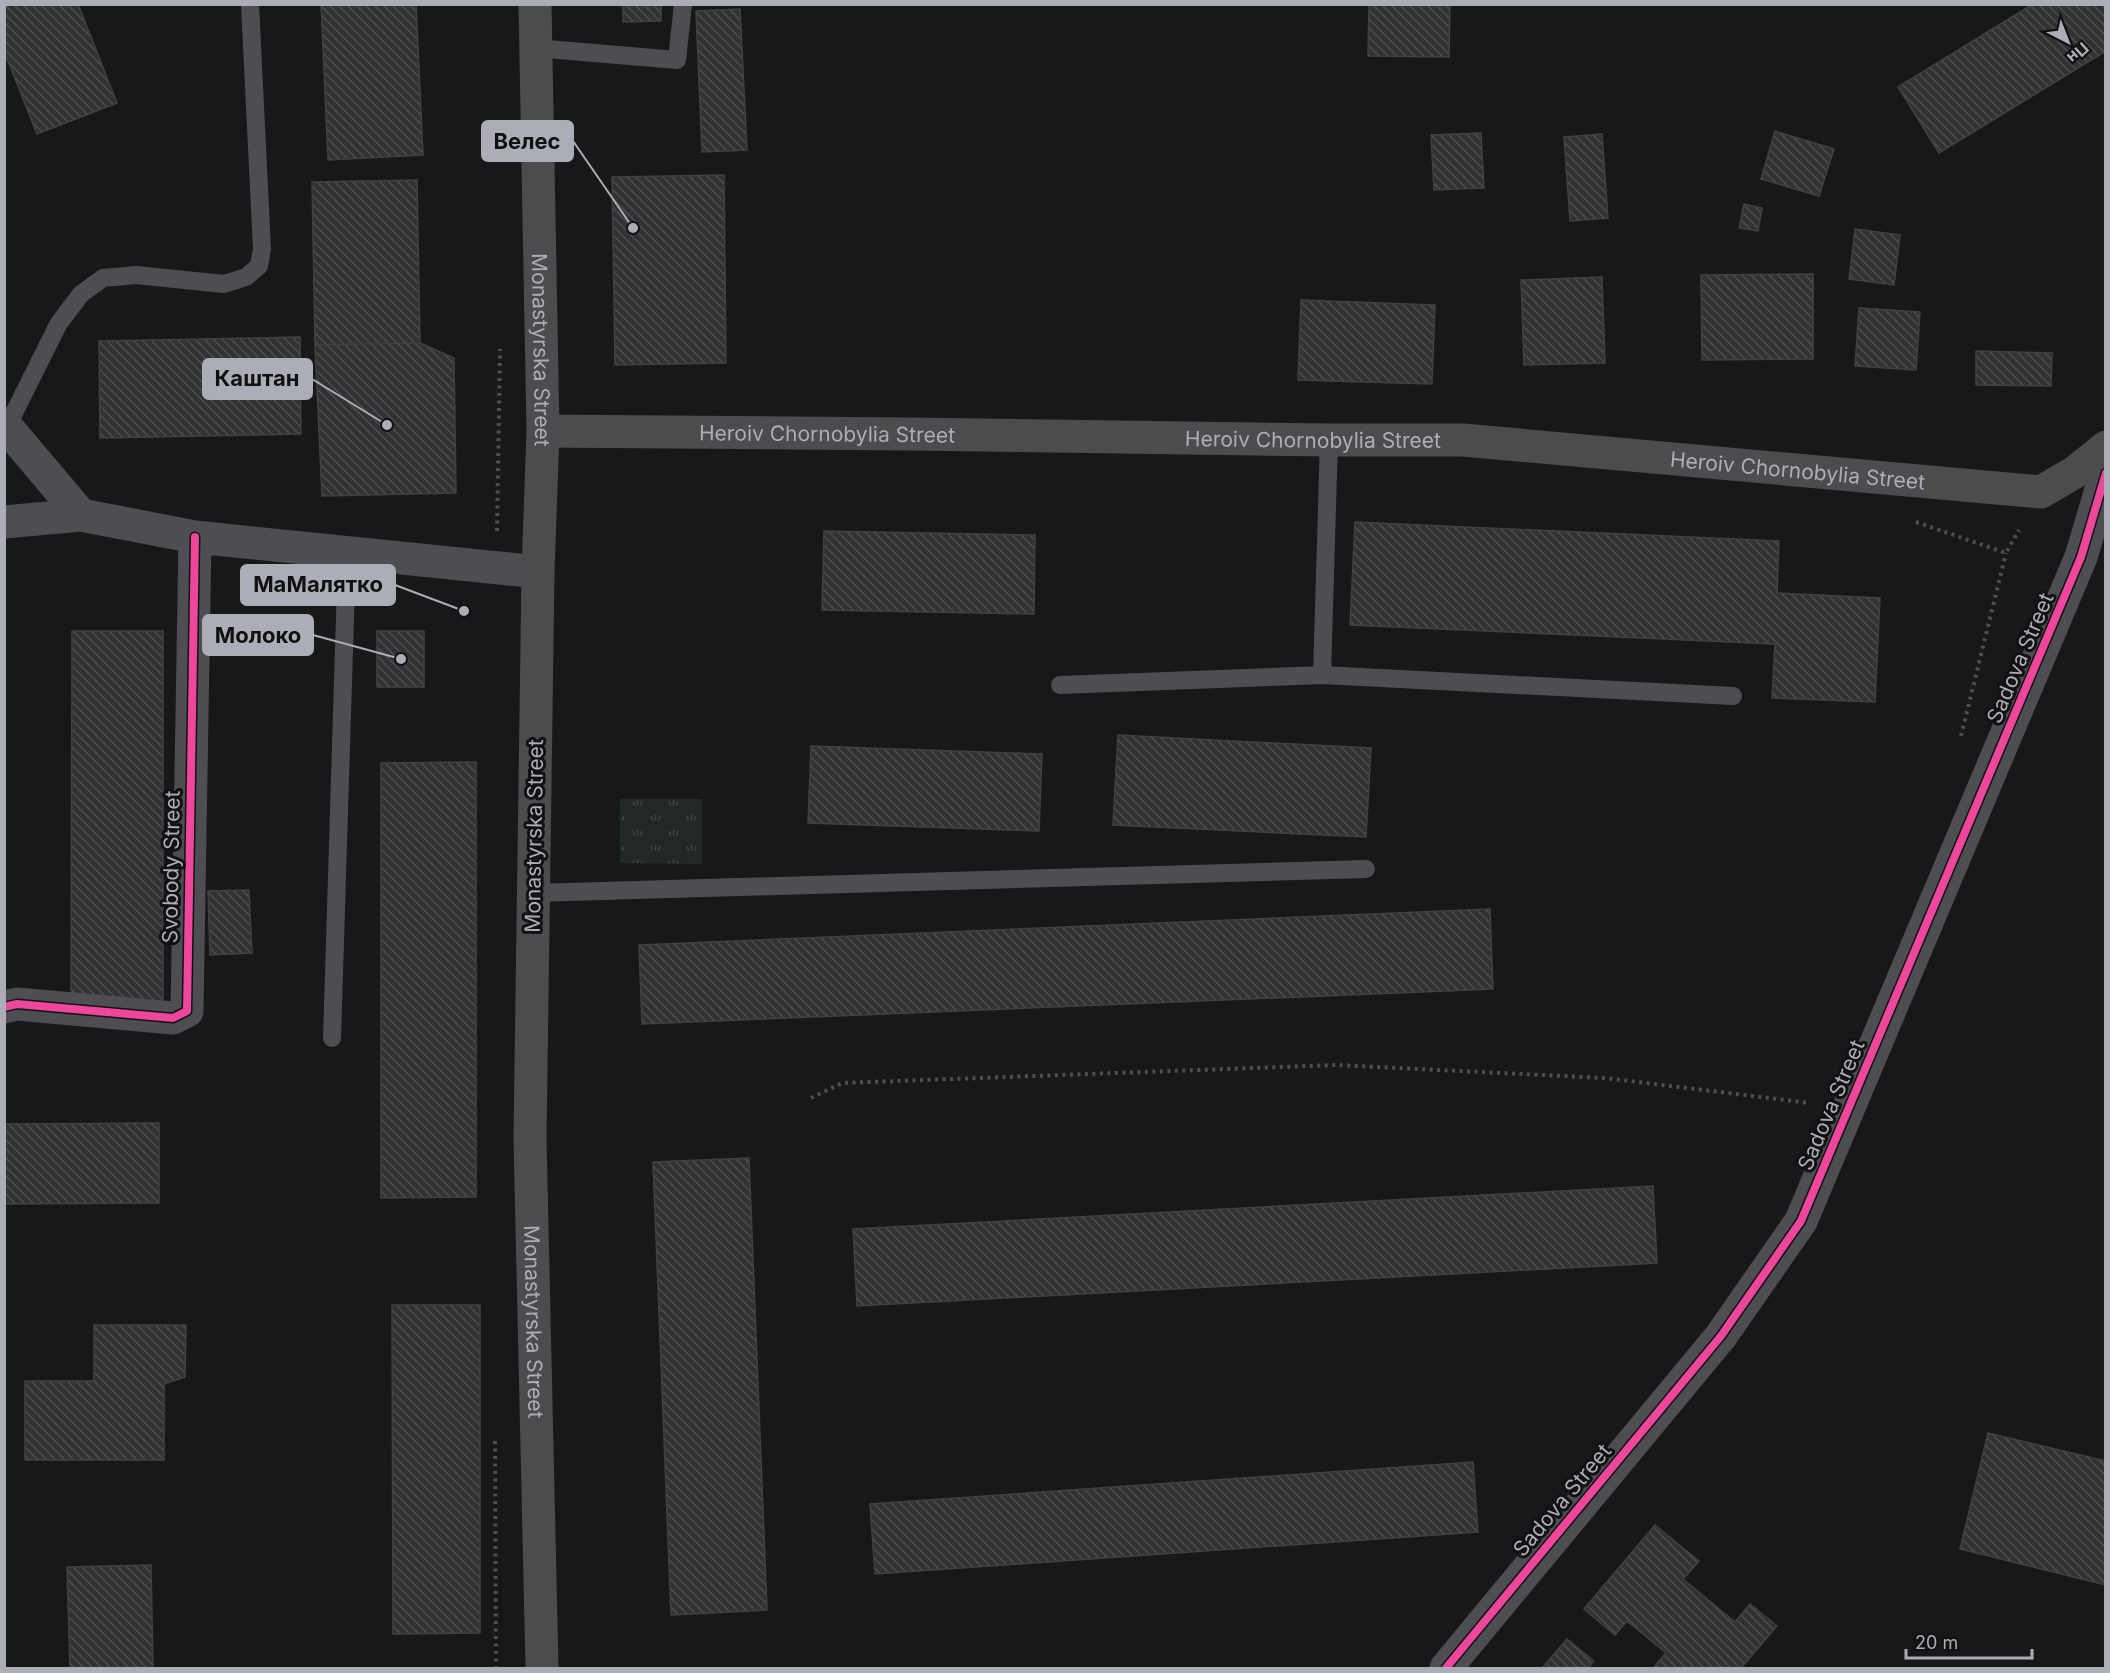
<svg xmlns="http://www.w3.org/2000/svg" width="2110" height="1673" font-family="Inter,sans-serif">
	<defs>
		<pattern id="grass-tufts" width="24" height="20" patternUnits="userSpaceOnUse" patternTransform="scale(1.5)"><rect width="24" height="20" fill="#222823"/><path d="M3 7l-1-3M5 7V3M7 7l1-3M15 17l-1-3M17 17v-4M19 17l1-3" fill="none" stroke="#3f4541"/></pattern>
		<pattern id="building-back-hatch" width="6" height="6" patternUnits="userSpaceOnUse" patternTransform="scale(1.5)"><rect width="6" height="6" fill="#323234"/><path d="M-1 5l2 2M0 0l6 6M5-1l2 2" fill="none" stroke="#4d4d4f"/></pattern>
	</defs>
	<rect width="100%" height="100%" fill="#181818"/>
	<!-- grass -->
	<path fill="url(#grass-tufts)" d="M620,799H702V864L620,863Z"/>
	<!-- building -->
	<path fill="url(#building-back-hatch)" stroke="#414144" stroke-width="1.5" d="M4,4H78L117,103L37,134L4,51Z
		M321,4H416L423,155L328,160Z
		M623,4H661V21L623,22Z
		M1369,4H1450L1449,57L1368,56Z
		M2033,4H2106V51L1939,153L1898,87Z
		M740,9L747,150L702,152L696,11Z
		M1775,131L1834,149L1819,196L1761,179Z
		M1481,133L1484,188L1434,190L1431,135Z
		M1602,134L1608,218L1570,221L1564,137Z
		M724,175L726,363L615,365L612,177Z
		M417,180L420,343L315,345L312,182Z
		M1744,204L1762,208L1758,231L1739,228Z
		M1855,229L1900,235L1894,285L1849,279Z
		M1813,274V359L1702,360L1701,275Z
		M1602,277L1605,363L1524,365L1521,280Z
		M1301,300L1435,305L1432,384L1298,380Z
		M1859,308L1920,312L1916,370L1855,366Z
		M300,337L301,434L100,438L99,341Z
		M420,343L454,358L456,493L322,496L315,345Z
		M1976,351L2052,353L2051,386L1976,385Z
		M1355,522L1779,541L1777,593L1880,598L1875,702L1772,698L1775,644L1350,625Z
		M824,531L1035,535L1034,614L822,610Z
		M72,631H163V1002H71Z
		M377,631H424V687H377Z
		M1118,735L1371,748L1366,837L1113,825Z
		M811,746L1042,754L1039,831L808,823Z
		M476,762V1197L381,1198V763Z
		M249,890L252,953L210,955L208,891Z
		M1490,909L1493,989L642,1024L639,945Z
		M159,1123V1203L4,1204V1124Z
		M749,1158L767,1610L671,1615L653,1162Z
		M1653,1186L1657,1263L857,1306L853,1229Z
		M392,1305H480V1633L393,1634Z
		M94,1325H186L185,1377L164,1384V1460H25V1381H94Z
		M1988,1433L2106,1461V1585L1960,1549Z
		M1473,1462L1478,1532L875,1574L870,1504Z
		M1655,1525L1699,1561L1683,1579L1735,1622L1750,1604L1777,1626L1741,1668H1656L1654,1667L1666,1653L1627,1621L1615,1635L1584,1609Z
		M151,1565L153,1668H70L67,1567Z
		M1567,1639L1594,1661L1588,1668H1542Z"/>
	<g fill="none" stroke-linecap="round" stroke-linejoin="round">
		<!-- path -->
		<path stroke="#4e4f51" stroke-width="4" stroke-dasharray="3 4.5" stroke-linecap="butt" d="M1916,522L2006,553L2019,530
			M497,531L500,349
			M1961,736L2006,553
			M811,1098L842,1083L1336,1065L1605,1078L1810,1103
			M495,1441L496,1668"/>
		<!-- lane -->
		<path stroke="#4d4e51" stroke-width="18" d="M535,48L677,60L683,4
			M7,427L59,323L81,294L103,278L136,275L224,284L246,277L259,266L262,249L250,4
			M1322,675L1733,696
			M1060,685L1322,675L1329,440
			M533,893L1366,869
			M332,1038L347,553"/>
		<!-- street -->
		<path stroke="#4d4e51" stroke-width="33" d="M4,424L81,515
			M4,522L81,515L195,537L538,572
			M4,1007L17,1004L173,1018L187,1011L195,537
			M1446,1668L1721,1336L1801,1221L2081,557L2106,473"/>
		<!-- secondary -->
		<g stroke="#4c4c4e" stroke-width="33">
			<path id="s1" d="M535,4L543,431L538,572L530,1138L542,1668"/>
			<path id="s2" d="M543,431L909,434L1329,440H1463L2041,492L2075,472L2106,447"/>
		</g>
		<defs>
			<path id="cycleway" d="M4,1007L17,1004L173,1018L187,1011L195,537
				M1446,1668L1721,1336L1801,1221L2081,557L2106,473"/>
		</defs>
		<!-- cycleway casing -->
		<use href="#cycleway" stroke="#121214" stroke-width="11"/>
		<!-- cycleway -->
		<use href="#cycleway" stroke="#ed469a" stroke-width="8"/>
	</g>
	<g text-anchor="middle" dominant-baseline="central" stroke-width="6" stroke-linejoin="round" paint-order="stroke">
		<!-- street labels -->
		<g font-size="21" fill="#abaeb7" stroke="#121214">
			<text stroke="none"><textPath href="#s1" startOffset="346">Monastyrska Street</textPath></text>
			<text stroke="none"><textPath href="#s2" startOffset="284">Heroiv Chornobylia Street</textPath></text>
			<text stroke="none"><textPath href="#s2" startOffset="770">Heroiv Chornobylia Street</textPath></text>
			<text stroke="none"><textPath href="#s2" startOffset="1256">Heroiv Chornobylia Street</textPath></text>
			<text transform="translate(2020 658) rotate(-67)">Sadova Street</text>
			<text transform="translate(534 836) rotate(-89)">Monastyrska Street</text>
			<text transform="translate(171 867) rotate(-89)">Svobody Street</text>
			<text transform="translate(1831 1105) rotate(-67)">Sadova Street</text>
			<text stroke="none"><textPath href="#s1" startOffset="1318">Monastyrska Street</textPath></text>
			<text transform="translate(1562 1500) rotate(-50)">Sadova Street</text>
		</g>
	</g>
	<!-- callouts -->
	<path fill="none" stroke="#abaeb7" stroke-width="2" d="M633 228L573 141M387 425L312 379M464 611L395 585M401 659L313 635"/>
	<g fill="#abaeb7" stroke="#121214" stroke-width="2">
		<circle cx="633" cy="228" r="6"/>
		<circle cx="387" cy="425" r="6"/>
		<circle cx="464" cy="611" r="6"/>
		<circle cx="401" cy="659" r="6"/>
	</g>
	<g fill="#abaeb7" stroke="#abaeb7" stroke-width="2">
		<rect x="482" y="121" width="91" height="40" rx="6"/>
		<rect x="203" y="359" width="109" height="40" rx="6"/>
		<rect x="241" y="565" width="154" height="40" rx="6"/>
		<rect x="203" y="615" width="110" height="40" rx="6"/>
	</g>
	<g font-size="22" text-anchor="middle" font-weight="bold" fill="#111">
		<text x="527" y="149">Велес</text>
		<text x="257" y="386">Каштан</text>
		<text x="318" y="592">МаМалятко</text>
		<text x="258" y="643">Молоко</text>
	</g>
	<!-- border -->
	<rect width="2110" height="1673" fill="none" stroke="#abaeb7" stroke-width="12"/>
	<!-- north arrow -->
	<g transform="translate(2068 42) rotate(138)" stroke="#121214" stroke-width="4.5" paint-order="stroke">
	<path d="M0-4.5L10 22L0 15L-10 22Z" fill="#abaeb7"/>
	<text y="-9" font-size="16" font-weight="bold" text-anchor="middle" fill="#abaeb7">Пн</text>
	</g>
	<!-- scale -->
	<path d="M1906 1649v9h126v-9" fill="none" stroke="#abaeb7" stroke-width="3"/>
	<text x="1915" y="1649" font-size="18" fill="#abaeb7" stroke="#121214" stroke-width="4.5" paint-order="stroke">20 m</text>
</svg>
